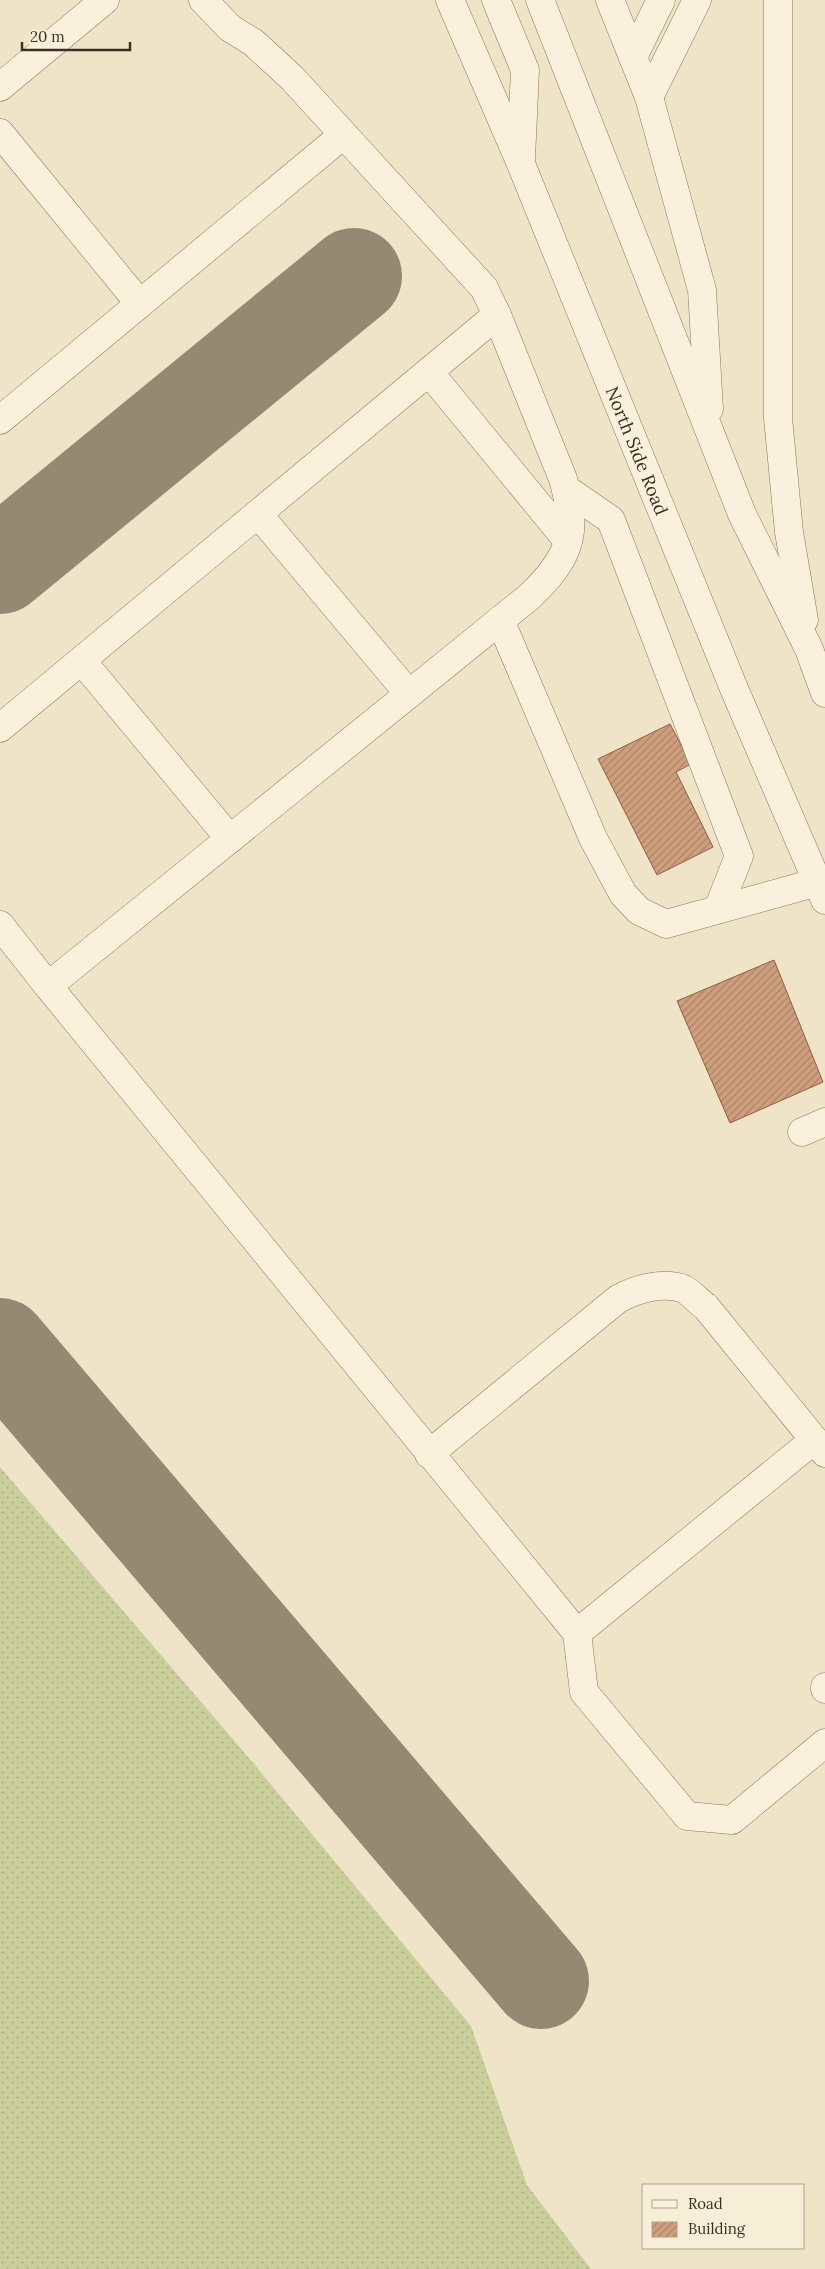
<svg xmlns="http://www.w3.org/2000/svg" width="825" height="2269" font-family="Lora,serif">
	<defs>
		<pattern id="grass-dots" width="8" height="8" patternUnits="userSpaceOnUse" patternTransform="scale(1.25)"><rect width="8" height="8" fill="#c9cf9b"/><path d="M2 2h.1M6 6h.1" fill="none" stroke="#aeb285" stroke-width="1.8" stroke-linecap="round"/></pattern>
		<pattern id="building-hatch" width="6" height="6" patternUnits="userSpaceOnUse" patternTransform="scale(1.25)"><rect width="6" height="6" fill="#cf9f7d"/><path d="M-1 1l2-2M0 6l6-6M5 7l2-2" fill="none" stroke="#a98266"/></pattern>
	</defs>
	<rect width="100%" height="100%" fill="#f0e4c8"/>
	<!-- grass -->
	<path fill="url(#grass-dots)" d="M0,1467L249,1758L471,2026L527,2185L591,2269H0Z"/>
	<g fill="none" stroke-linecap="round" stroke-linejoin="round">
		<!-- taxiway -->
		<path stroke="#968974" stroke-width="96" d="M0,566L354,276
			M0,1346L541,1981"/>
	</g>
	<!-- building -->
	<path fill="url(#building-hatch)" stroke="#8d5f41" d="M670,724L691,764L676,772L713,847L657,875L598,759Z
		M774,960L823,1082L730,1123L677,1001Z"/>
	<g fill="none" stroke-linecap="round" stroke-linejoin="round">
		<defs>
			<g id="minor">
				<path d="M203,0L230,28L254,43L292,78L484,288L497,315L563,479C579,534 570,558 529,597L48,986L577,1633L584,1692L687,1816L732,1820L825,1743"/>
				<path id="s1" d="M450,0L521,164L735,691L825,900"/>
				<path d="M496,0L525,70L521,158"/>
				<path d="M540,0L742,514L809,649L825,693"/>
				<path d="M610,0L649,97L702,290L709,409"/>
				<path d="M778,0V418L789,532L804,620"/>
				<path d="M633,57L661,0"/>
				<path d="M0,87L105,0"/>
				<path d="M649,97L697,0"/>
				<path d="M0,133L140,304"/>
				<path d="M429,372L568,541"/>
				<path d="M0,420L343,135"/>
				<path d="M566,489L611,520L739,856L718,909"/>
				<path d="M258,514L409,694"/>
				<path d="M500,620L593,838L623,894L639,911L666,924L818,882"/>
				<path d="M82,661L230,839"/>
				<path d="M0,728L497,315"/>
				<path d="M0,925L48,986"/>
				<path d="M802,1132L825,1122"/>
				<path d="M429,1454L618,1299C636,1289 663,1281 684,1289C691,1293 699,1302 706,1307L825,1453"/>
				<path d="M577,1633L814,1440"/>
				<path d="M825,1687V1689"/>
			</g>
		</defs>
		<!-- minor casing -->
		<use href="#minor" stroke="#8d765c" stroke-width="29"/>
		<!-- minor -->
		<use href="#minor" stroke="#faf1dc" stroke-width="28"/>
	</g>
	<g text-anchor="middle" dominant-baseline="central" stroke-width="4.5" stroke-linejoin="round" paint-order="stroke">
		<!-- street labels -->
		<g font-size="18" fill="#3d2e20" stroke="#f7eed8">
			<text stroke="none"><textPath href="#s1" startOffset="488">North Side Road</textPath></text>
		</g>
	</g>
	<!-- legend -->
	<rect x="642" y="2184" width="162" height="65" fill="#f7eed8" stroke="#ada18e"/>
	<rect x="652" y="2200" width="25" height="8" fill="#faf1dc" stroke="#ada18e"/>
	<text x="688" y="2209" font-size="15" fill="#3d2e20">Road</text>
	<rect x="652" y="2222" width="25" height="15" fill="url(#building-hatch)" stroke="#ada18e"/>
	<text x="688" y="2234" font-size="15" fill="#3d2e20">Building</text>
	<!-- scale -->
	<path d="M22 42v8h108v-8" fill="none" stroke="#3d2e20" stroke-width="2.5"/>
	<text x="30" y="42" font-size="15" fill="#3d2e20" stroke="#f7eed8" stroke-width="4" paint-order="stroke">20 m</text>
</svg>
